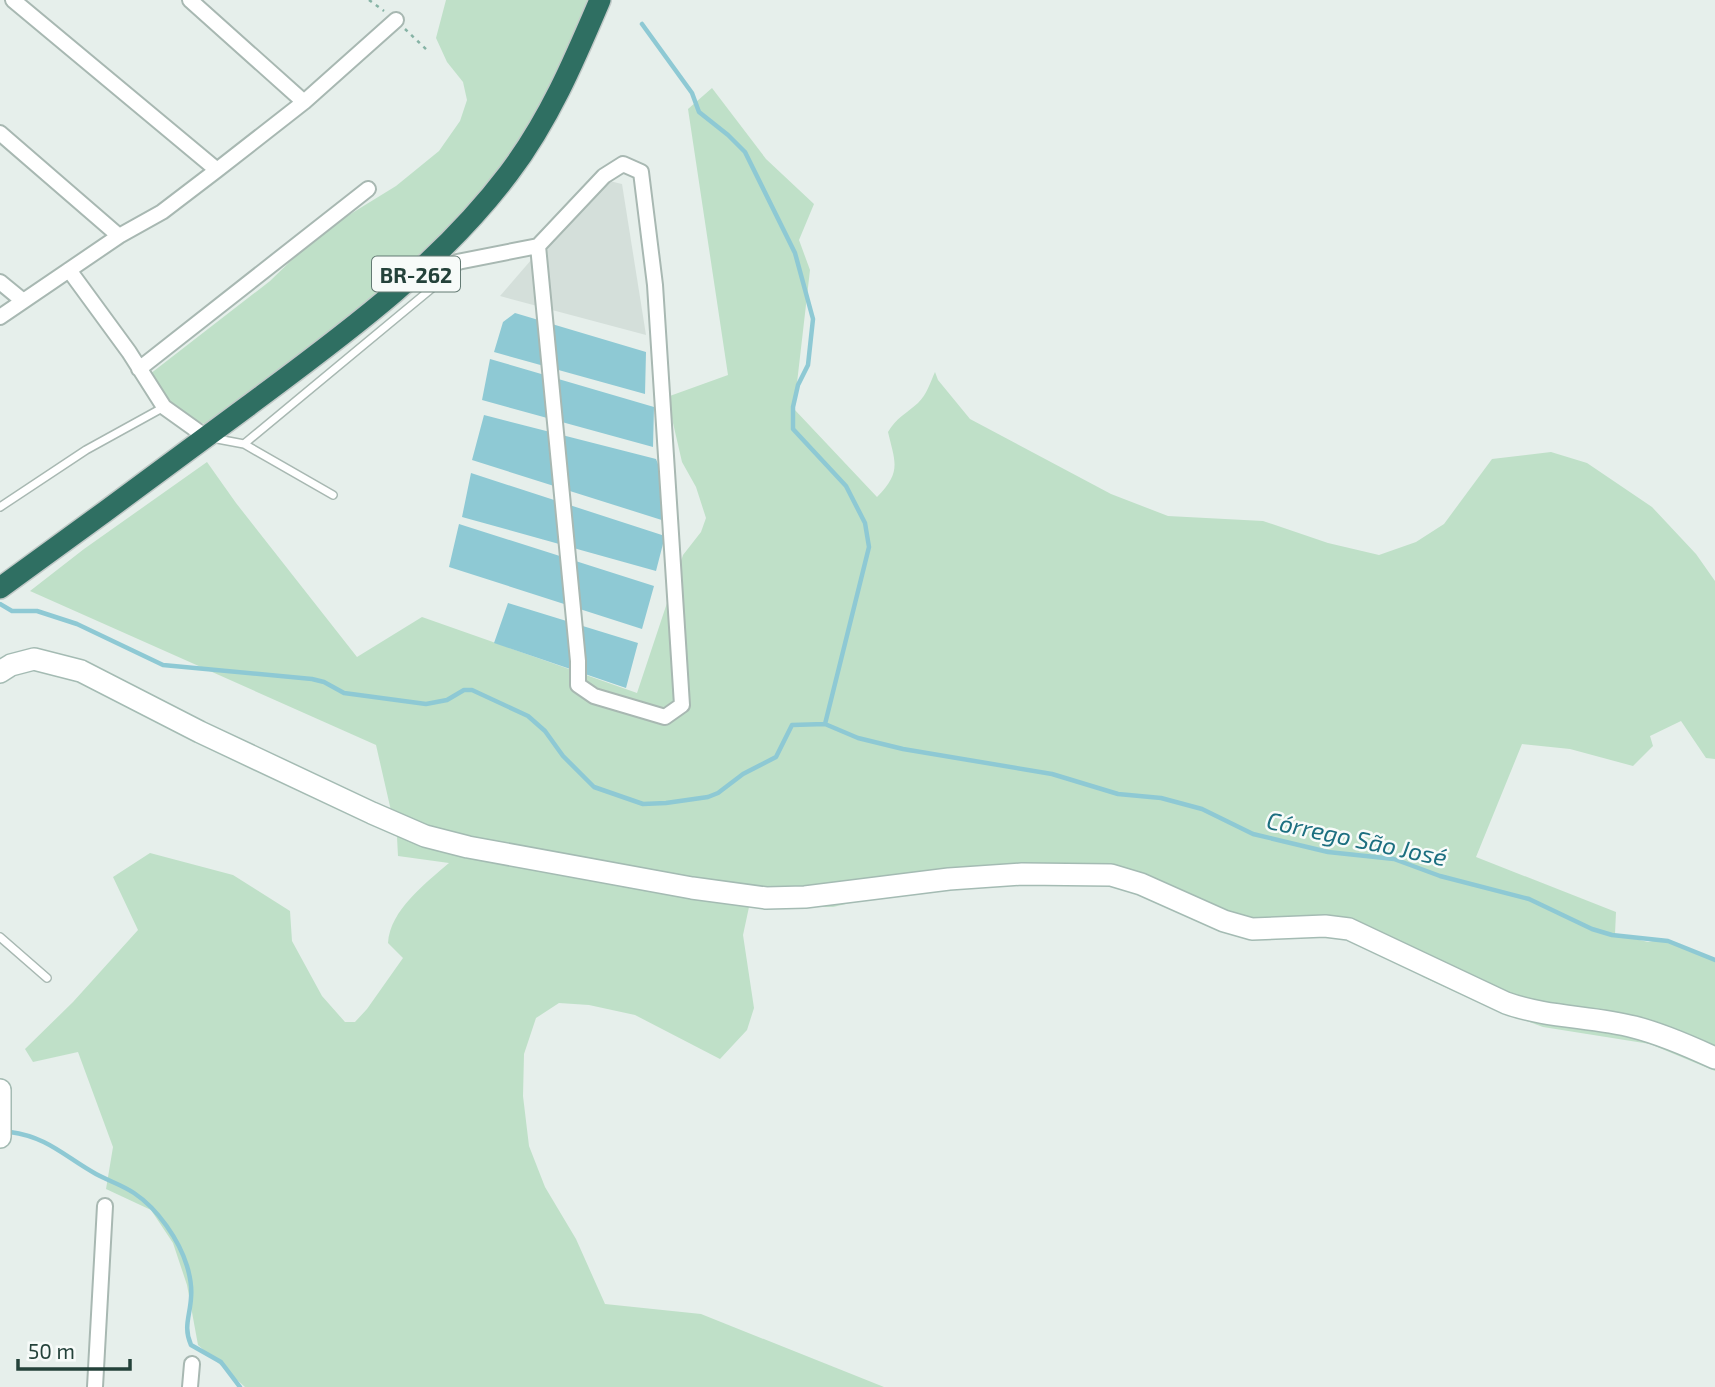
<svg xmlns="http://www.w3.org/2000/svg" width="1715" height="1387" font-family="'Exo 2',sans-serif">
	<rect width="100%" height="100%" fill="#e6efeb"/>
	<!-- built -->
	<path fill="#d4dfda" d="M601,179L622,184L646,335L500,296Z"/>
	<!-- green -->
	<path fill="#bfe0c8" d="M446,0H605L494,186L384,293L207,425C181,414 163,400 150,374L270,281L303,249L344,218L396,186L439,151L460,121L467,100L463,82L447,62L436,38Z
		M712,88L766,159L814,204L799,240L810,270L794,409L877,497C902,472 895,462 888,432C896,418 907,413 918,403C927,394 930,383 935,372L938,380L970,419L1111,494L1168,516L1263,521L1328,543L1379,555L1416,542L1444,524L1492,459L1551,452L1587,463L1652,507L1696,554L1715,581V759L1706,758L1681,721L1650,736L1653,746L1633,766L1570,749L1522,744L1476,857L1616,912L1615,934L1648,942L1665,939L1715,961V1071L1650,1044L1543,1027L1484,1005L1423,977L1374,943L1351,935H1253L1110,874L961,877L833,907H749L743,935L754,1008L747,1030L720,1059L635,1015L589,1005L559,1003L536,1018L524,1054L523,1096L529,1146L545,1187L576,1239L605,1304L701,1314L884,1387H245L198,1345L187,1285L173,1243L151,1210L106,1189L113,1147L78,1052L33,1062L25,1049L73,1002L138,930L113,877L150,853L233,875L290,911L292,941L322,996L345,1022H355L367,1009L403,958L388,943C390,910 426,883 449,863L398,856L397,837L376,745L30,591L84,549L207,462L236,503L357,657L422,617L637,693L683,555L701,532L706,518L696,487L682,462L667,397L728,375L688,109Z"/>
	<!-- water -->
	<path fill="#8ec9d4" d="M515,313L646,352L645,394L494,352L503,322Z
		M490,359L654,407L653,447L482,400Z
		M484,415L656,459L673,502L668,522L472,460Z
		M471,473L665,536L656,571L462,517Z
		M459,524L654,586L642,629L449,567Z
		M508,603L638,643L626,688L494,643Z"/>
	<g fill="none" stroke-linecap="round" stroke-linejoin="round">
		<!-- stream -->
		<path stroke="#8ec9d4" stroke-width="4.5" d="M642,24L692,93L699,112L728,135L745,152L795,253L813,319L808,365L798,385L793,407V429L846,486L865,523L869,547L825,724
			M0,604L12,611H37L77,624L163,665L312,679L324,682L344,693L426,704L447,700L464,690H472L528,716L545,731L563,756L594,787L643,804L666,803L708,797L718,793L743,774L776,757L792,725L825,724L858,738L903,749L1052,774L1118,794L1161,798L1202,809L1253,834L1328,852L1394,859L1440,876L1529,899L1592,929L1612,935L1668,941L1715,960
			M10,1132C48,1137 65,1157 96,1174C109,1181 122,1185 134,1193C158,1209 179,1240 187,1266C190,1276 192,1288 191,1298C190,1316 183,1327 191,1345L221,1362L240,1387"/>
		<defs>
			<path id="lane" d="M212,438L244,444L333,495
				M244,444L460,265
				M0,507L86,450L164,407
				M0,937L47,978"/>
			<path id="street" d="M13,0L217,170
				M190,0L304,102
				M0,133L119,236
				M422,269L538,246L604,176L623,164L641,172L655,285L682,705L665,717L594,696L578,685V661L538,246
				M69,270L129,352L164,407L206,437
				M0,282L22,300
				M0,317L119,236L162,212L217,170L304,102L396,20
				M139,369L368,189
				M95,1387L105,1206
				M190,1387L192,1364"/>
			<path id="secondary" d="M0,672L11,665L34,659L81,671L200,732L372,813L425,836L468,847L692,888L766,898L805,897L949,879L1022,874L1111,875L1141,884L1224,921L1252,929L1325,926L1349,929L1506,1003C1548,1018 1591,1016 1634,1027C1662,1034 1689,1046 1715,1058
				M0,1090V1137"/>
			<path id="highway" d="M0,588C83,528 166,467 248,406C342,336 438,267 509,173C549,120 574,61 600,0"/>
		</defs>
		<!-- lane casing -->
		<use href="#lane" stroke="#a8b8b2" stroke-width="10"/>
		<!-- street casing -->
		<use href="#street" stroke="#a8b8b2" stroke-width="18"/>
		<!-- secondary casing -->
		<use href="#secondary" stroke="#a4bbb3" stroke-width="24"/>
		<!-- highway casing -->
		<use href="#highway" stroke="#c2cac8" stroke-width="24"/>
		<!-- path -->
		<path stroke="#86b3a5" stroke-width="2.5" stroke-dasharray="3.5 5" stroke-linecap="butt" d="M369,0L384,11
			M405,29L428,51"/>
		<!-- lane -->
		<use href="#lane" stroke="#fff" stroke-width="7"/>
		<!-- street -->
		<use href="#street" stroke="#fff" stroke-width="14"/>
		<!-- secondary -->
		<use href="#secondary" stroke="#fff" stroke-width="21"/>
		<!-- highway -->
		<use href="#highway" stroke="#2f6f62" stroke-width="21"/>
	</g>
	<g text-anchor="middle" dominant-baseline="central" stroke-width="5" stroke-linejoin="round" paint-order="stroke">
		<!-- shield labels -->
		<rect fill="#f7fbf9" stroke="#637a73" stroke-width="2" x="372" y="256.5" width="88" height="35" rx="5"/>
		<g font-size="21" font-weight="bold" fill="#24423a">
			<text x="416" y="274">BR-262</text>
		</g>
		<!-- water labels -->
		<g font-size="24" font-style="italic" fill="#1c6f80" stroke="#f7fbf9">
			<text transform="translate(1357 838) rotate(12)">Córrego São José</text>
		</g>
	</g>
	<!-- scale -->
	<path d="M18 1359v10h112v-10" fill="none" stroke="#24423a" stroke-width="3.5"/>
	<text x="28" y="1359" font-size="21" fill="#24423a" stroke="#f7fbf9" stroke-width="5" paint-order="stroke">50 m</text>
</svg>
